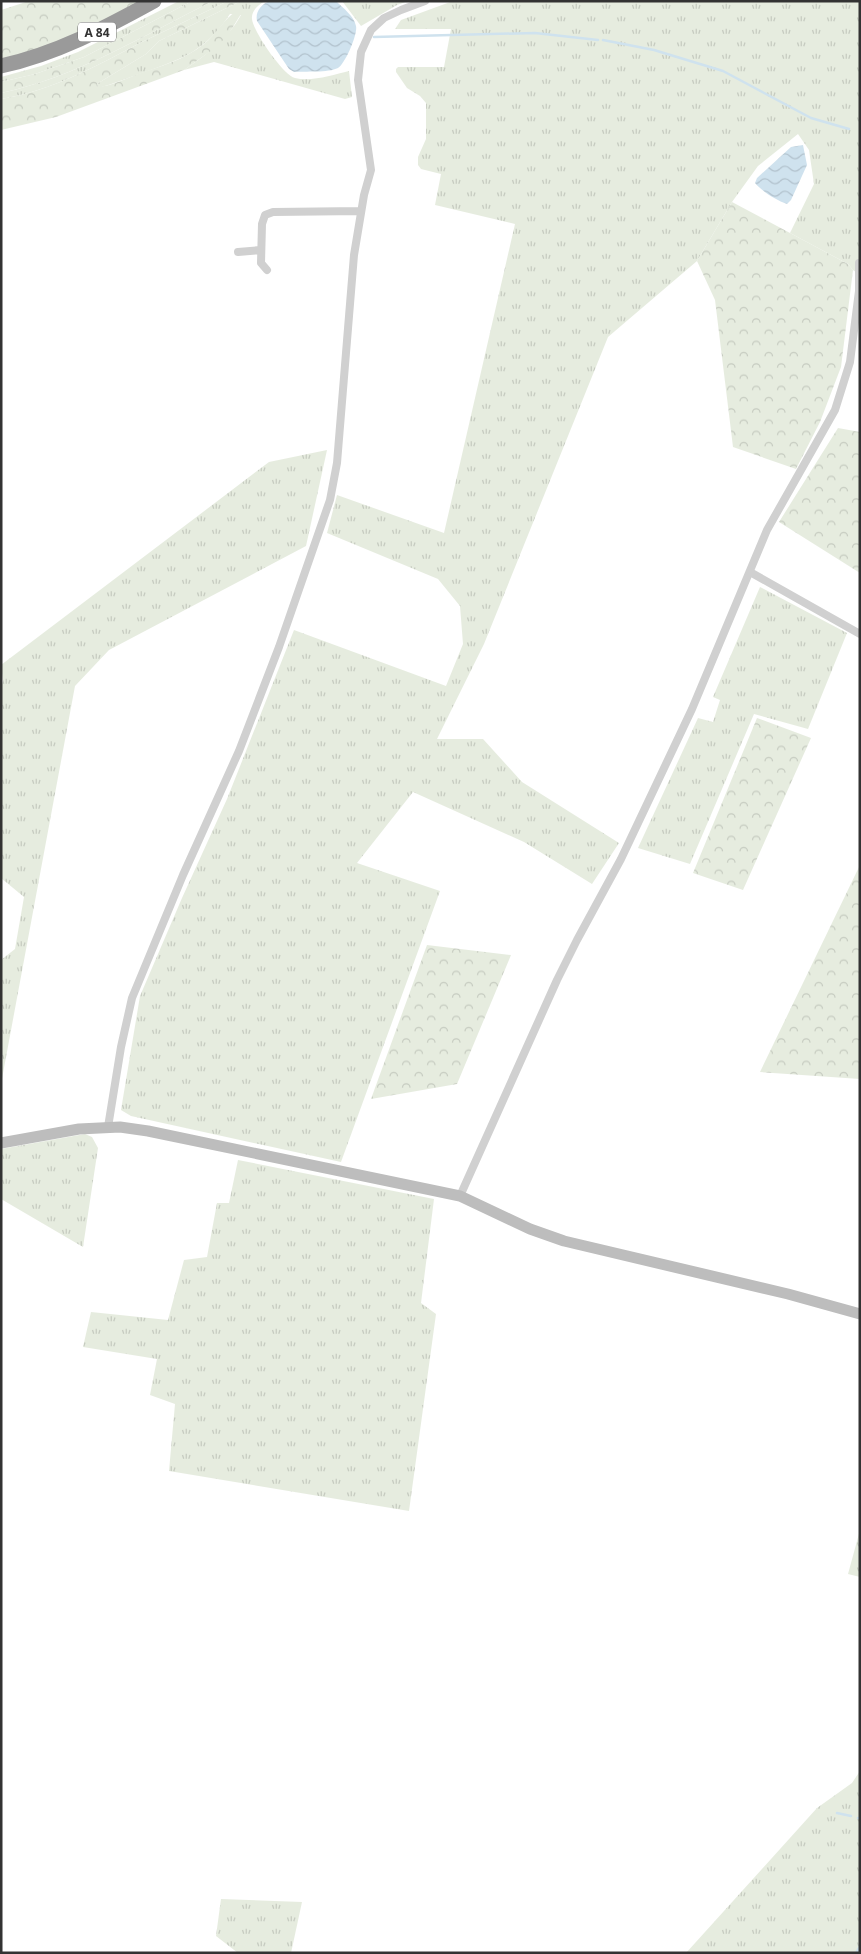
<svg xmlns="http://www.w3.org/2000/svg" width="861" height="1954" font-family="'Noto Sans',sans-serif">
	<defs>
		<pattern id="grass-tufts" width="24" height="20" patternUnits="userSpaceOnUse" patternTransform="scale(1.25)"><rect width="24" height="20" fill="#e6ecdf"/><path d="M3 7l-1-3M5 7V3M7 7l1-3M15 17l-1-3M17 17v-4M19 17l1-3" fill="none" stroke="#c6cbc0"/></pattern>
		<pattern id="forest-crowns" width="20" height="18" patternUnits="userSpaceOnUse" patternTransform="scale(1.25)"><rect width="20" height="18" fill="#e6ecdf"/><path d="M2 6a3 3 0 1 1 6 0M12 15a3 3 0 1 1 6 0" fill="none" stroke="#c6cbc0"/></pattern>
		<pattern id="water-waves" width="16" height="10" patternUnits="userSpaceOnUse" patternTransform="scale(1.25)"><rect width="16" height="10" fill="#cfe2ee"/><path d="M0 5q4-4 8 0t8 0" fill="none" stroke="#b2c2cd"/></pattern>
	</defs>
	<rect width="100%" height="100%" fill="#fff"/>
	<!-- grass -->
	<path fill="url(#grass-tufts)" d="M179,1H192L84,57L35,74L1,82V77L41,66L78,52Z
		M213,1H228C200,15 170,28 142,42C96,66 52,91 1,99V93C77,77 144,35 213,1Z
		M241,1H265C258,5 251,11 252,19C253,31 283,75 295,78C311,82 333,75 349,71L352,97L345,99L214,62L184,70C207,54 227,40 241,15L230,14C206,51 182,59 142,73C127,78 113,84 98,88L97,84L100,82L146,54L159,41Z
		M342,1H408L397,5L361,26Z
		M453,1H860V275L853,270L848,264L790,233L814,184L809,150L798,134L758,166L732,202L697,261L608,337L484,644L437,739H483L522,782L619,843L592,884L524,842L413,792L357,863L440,891L341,1162L131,1116L121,1110L140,996L182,898L227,799L294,630L446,686L463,644L460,606L438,579L327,533L337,495L444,533L515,224L435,205L441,174L421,169L418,165V157L426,139V103L420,96L407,88L396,72V69L398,67H444L451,29H395L401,20Z
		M327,450L306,546L109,650L75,686L1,1084V960L15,949L24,897L1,878V687L3,681L1,665L269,462Z
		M760,587L847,633L808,729L754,714L690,864L638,848L698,718L713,722L720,700L713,697Z
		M85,1134L92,1137L98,1148L83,1247L1,1199V1149Z
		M238,1160L434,1199L421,1303L436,1314L409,1511L169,1471L175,1404L150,1395L157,1359L83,1347L91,1312L168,1320L184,1260L207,1257L217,1203H229Z
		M860,1530V1577L848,1574Z
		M860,1771V1953H686L817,1808L852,1783Z
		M221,1899L302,1902L291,1953H238L216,1936Z"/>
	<!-- forest -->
	<path fill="url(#forest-crowns)" d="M29,1H144L66,40L1,60V10Z
		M192,1H213C144,35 77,77 1,93V82L35,74L84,57Z
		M228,1H241L159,41L146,54L100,82L97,84L98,87C111,86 125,79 138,74C161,66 184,60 204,44C215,36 227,15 236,12L241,14L228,35L215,48L184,70L56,117L1,130V99C52,91 96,66 142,42C170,28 200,15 228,1Z
		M732,202L848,264L853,270L841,367L820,422L796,469L733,447L715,300L697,261Z
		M838,428L860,432V573L779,522Z
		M757,718L811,738L743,890L693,873Z
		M860,865V1079L760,1072Z
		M427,945L511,955L457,1084L371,1099Z"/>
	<!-- water -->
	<path fill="url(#water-waves)" d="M270,1H336C343,8 354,16 356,26C358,34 345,64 338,68C328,73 305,71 294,72L289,69L257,21C255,12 261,4 270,1Z
		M803,145L807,165L791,200L787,204C776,200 763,192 755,183L757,178L791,147Z"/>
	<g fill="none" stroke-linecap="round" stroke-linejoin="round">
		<!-- stream -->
		<path stroke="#cfe2ee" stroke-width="2.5" d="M374,37L535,33L598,40
			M603,40L654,50L723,71L811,118L849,129
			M837,1813L851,1816
			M858,1818H860
			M856,1953L860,1946"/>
		<!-- street -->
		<path stroke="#d0d0d0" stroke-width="8" d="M238,252L261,250
			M267,270L261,263L262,224L265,215L273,212L361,211
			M750,572L860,634
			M108,1127L121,1047L132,998L183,875L239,751L279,647L330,500L337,463L354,255L364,195L371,170L358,80L361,52L371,30L384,18L401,10L425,1
			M460,1196L557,980L577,940L621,859L692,709L767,530L835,410L850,362L859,291V263"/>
		<!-- secondary -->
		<path stroke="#bdbdbd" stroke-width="11" d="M1,1143L79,1129L120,1127L148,1131L460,1196L530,1229L564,1241L788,1294L860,1314"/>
		<!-- highway -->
		<path stroke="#9a9a9a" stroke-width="15" d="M1,66C56,54 105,28 154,1"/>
	</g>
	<g text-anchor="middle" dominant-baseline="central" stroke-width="5" stroke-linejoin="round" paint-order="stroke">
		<!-- shield labels -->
		<rect fill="#fff" stroke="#707070" stroke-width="1" x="78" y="22.5" width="38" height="19" rx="4"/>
		<g font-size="12" font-weight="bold" fill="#333">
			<text x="97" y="32">A 84</text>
		</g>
	</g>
	<!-- border -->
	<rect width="861" height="1954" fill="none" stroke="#333333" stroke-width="5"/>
</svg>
